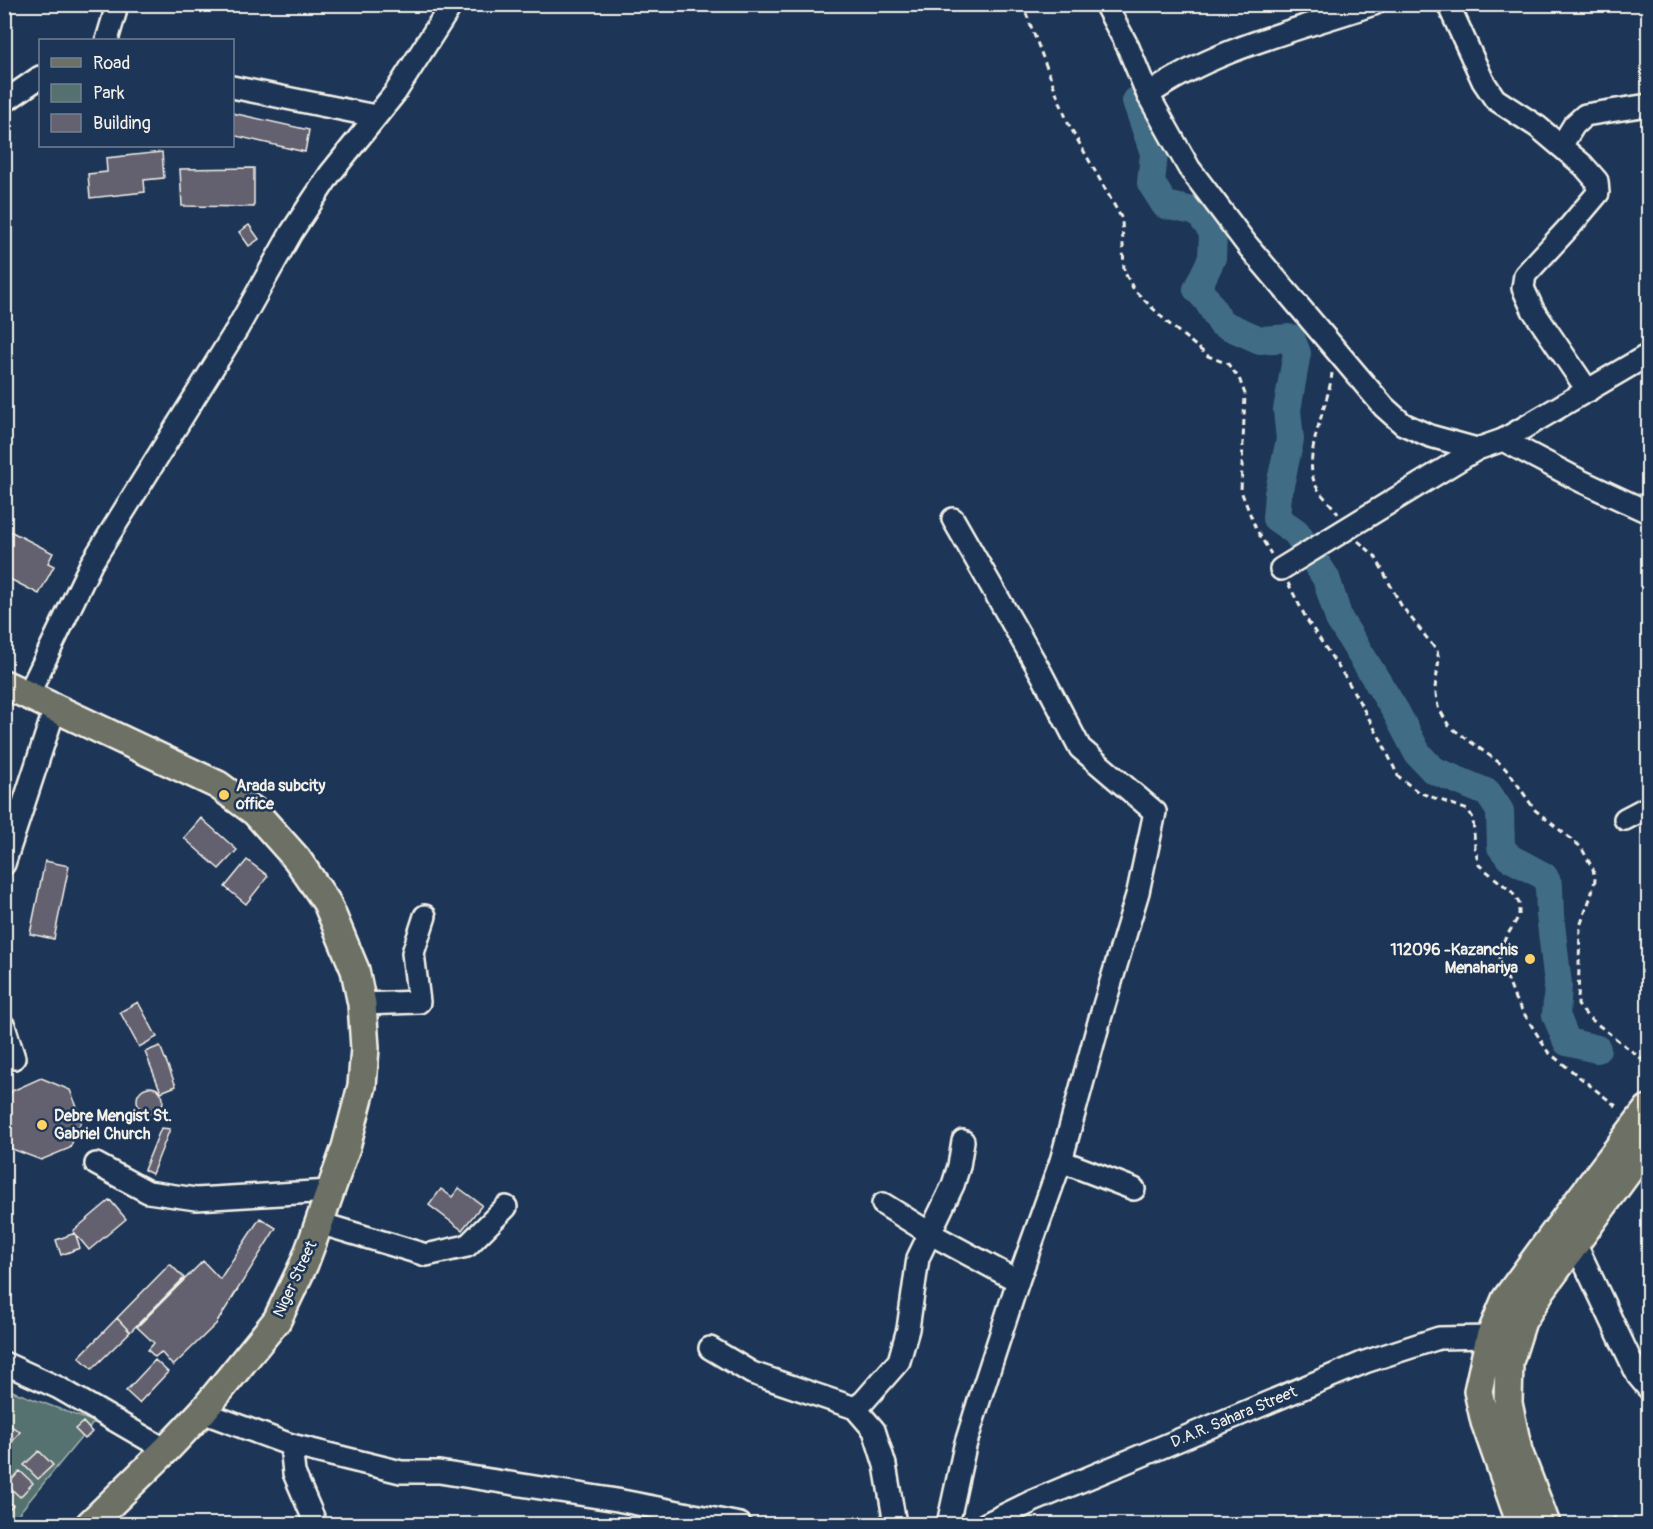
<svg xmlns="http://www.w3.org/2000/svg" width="1653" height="1529" font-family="Pangolin,sans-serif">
	<rect width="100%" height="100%" fill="#1d3557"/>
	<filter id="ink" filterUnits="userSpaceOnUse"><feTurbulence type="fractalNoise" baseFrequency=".0167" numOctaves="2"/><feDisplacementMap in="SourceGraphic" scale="12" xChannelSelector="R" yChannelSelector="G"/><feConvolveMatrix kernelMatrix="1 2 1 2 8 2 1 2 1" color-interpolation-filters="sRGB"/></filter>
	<g filter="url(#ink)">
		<!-- green -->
		<path fill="#55716f" stroke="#a4b1ac" stroke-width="1.5" d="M4,1388L94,1422L10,1524H4Z"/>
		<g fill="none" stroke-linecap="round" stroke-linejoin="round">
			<!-- river -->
			<path stroke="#406c85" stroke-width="28" d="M1136,101L1154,153L1151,183L1165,205L1198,212L1213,232L1212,258L1197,289L1207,300L1221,323L1260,340L1291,338L1297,353L1287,410L1290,440L1278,494L1276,518L1296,532L1326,578L1339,619L1396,712L1418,754L1433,770L1488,793L1500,811L1501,847L1510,858L1544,876L1549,886L1550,915L1558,984L1556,1015L1567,1042L1597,1049"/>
		</g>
		<!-- building -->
		<path fill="#646170" stroke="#f4f1e8" stroke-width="1.5" d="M232,113L309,130L305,152L232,135Z
			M162,152L164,178L144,180L145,192L90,198L88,174L107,172L106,158Z
			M254,168V207L182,206L180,169Z
			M249,225L259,239L249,246L239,232Z
			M8,530L53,553L48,563L54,566L39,594L4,576V537Z
			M201,818L237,850L219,869L184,838Z
			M247,860L268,876L246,904L225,887Z
			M45,861L69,866L54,939L30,934Z
			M138,1002L157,1037L139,1047L120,1012Z
			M160,1046L176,1086L161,1092L145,1052Z
			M41,1078L70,1090L82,1119L70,1148L41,1160L12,1149L4,1131V1108L12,1091Z
			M137 1100a13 13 0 1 1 26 0a13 13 0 1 1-26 0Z
			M161,1128L170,1129L152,1174L144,1170Z
			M459,1188L482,1205L462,1230L429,1205L441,1189L452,1197Z
			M110,1200L126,1219L89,1250L73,1231Z
			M260,1218L276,1228L216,1324L173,1366L161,1352L155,1357L148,1350L154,1343L137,1327L203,1261L220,1279Z
			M75,1233L80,1248L61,1255L56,1240Z
			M170,1264L184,1278L130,1332L117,1318Z
			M117,1318L130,1332L92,1369L79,1357Z
			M155,1360L168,1372L139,1403L126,1391Z
			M4,1421L20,1432L4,1452Z
			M83,1422L92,1432L85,1439L75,1429Z
			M39,1451L53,1465L38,1479L24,1465Z
			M20,1471L33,1483L20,1497L7,1485Z
			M4,1498L13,1505L4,1514Z
			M1615,1517L1618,1524H1601Z"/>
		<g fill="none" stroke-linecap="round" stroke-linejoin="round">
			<defs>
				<g id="minor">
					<path d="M1105,4L1128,47L1148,95L1189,168L1248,246L1384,407L1403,424L1430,436L1477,449"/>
					<path d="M1448,4L1483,81L1495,99L1538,127L1583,165L1597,181L1598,193L1571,225L1525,275L1523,288L1533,310L1588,391"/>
					<path d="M107,40L115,13L111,4"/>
					<path d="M232,87L375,116"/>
					<path d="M1148,95C1215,48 1298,30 1374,4"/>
					<path d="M4,102L40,77"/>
					<path d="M1561,146L1574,125L1585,115L1648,105"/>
					<path d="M1503,440L1581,481L1648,512"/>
					<path d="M1281,569L1477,449L1503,440L1648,355"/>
					<path d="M28,695L91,564L237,329L291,233L330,174L395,93L452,4"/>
					<path d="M1625,819L1648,807"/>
					<path d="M4,864L55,708"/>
					<path d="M362,1004L419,1002L413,953L425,916"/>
					<path d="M4,1026L14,1058"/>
					<path d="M1061,1161L1134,1189"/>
					<path d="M96,1164L148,1192L196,1199L330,1191"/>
					<path d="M883,1204L931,1234L1018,1281"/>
					<path d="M319,1223L426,1255L467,1246L506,1207"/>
					<path d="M1575,1243L1638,1376L1648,1388"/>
					<path d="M710,1348L752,1373L855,1408L874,1430L885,1465L895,1524"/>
					<path d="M4,1363L59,1388L166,1450"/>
					<path d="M855,1408L864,1401L899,1361L908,1329L918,1258L953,1185L959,1166L963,1141"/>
					<path d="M202,1412L291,1445L401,1472H439L617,1500L740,1524"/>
					<path d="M291,1445L294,1473L313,1517V1524"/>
					<path d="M948,1524L965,1446L978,1404L1018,1281L1061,1161L1099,1022L1138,892L1155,812L1080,748L1041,673L953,519"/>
					<path id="s1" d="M986,1524L1033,1501L1365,1362L1439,1338L1490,1337"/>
				</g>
				<path id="major" d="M4,684L218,785L255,812L297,859L327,903L355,970L362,1004L365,1048L362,1086L346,1147L313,1240L304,1264L277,1320L202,1412L166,1450L90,1524
					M1521,1524L1485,1422L1478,1391L1490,1337L1506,1299L1564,1220L1648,1109
					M1546,1524L1518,1451L1508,1403L1509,1362L1522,1321L1542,1289L1648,1144"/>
			</defs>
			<!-- minor casing -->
			<use href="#minor" stroke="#f4f1e8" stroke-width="26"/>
			<!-- major casing -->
			<use href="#major" stroke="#f4f1e8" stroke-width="32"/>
			<!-- path -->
			<path stroke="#f4f1e8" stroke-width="3" stroke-dasharray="6 4.5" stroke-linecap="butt" d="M1021,4L1024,8L1068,123L1122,219L1124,271L1134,290L1168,323L1208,356L1228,364L1239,378L1245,394L1241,491L1256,529L1271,554
				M1332,373C1329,405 1302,454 1315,484C1320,495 1332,504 1338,514
				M1358,541L1375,556L1401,605L1437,651L1439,659L1435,688L1438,707L1449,726L1501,764L1511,775L1535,810L1581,847L1593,869L1595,880L1591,896L1580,926L1578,1005L1587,1016L1648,1064
				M1288,583L1307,620L1347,680L1381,740L1398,776L1418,792L1468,810L1473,818L1475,848L1479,865L1512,892L1519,903V916L1500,947V959L1515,999L1548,1052L1616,1106
				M1643,1184L1648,1189"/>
			<!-- minor -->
			<use href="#minor" stroke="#1d3557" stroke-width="21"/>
			<!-- major -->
			<use href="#major" stroke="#6c7065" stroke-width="27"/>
		</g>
	</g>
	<!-- markers -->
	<g fill="#ffd166" stroke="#1d3557" stroke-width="2">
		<circle cx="224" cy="795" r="6"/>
		<circle cx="1530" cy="959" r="6"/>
		<circle cx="42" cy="1125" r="6"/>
	</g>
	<g text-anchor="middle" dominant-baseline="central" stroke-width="5" stroke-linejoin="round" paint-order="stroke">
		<!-- poi labels -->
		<g font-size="16" font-weight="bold" fill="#f4f1e8" stroke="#1d3557" text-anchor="start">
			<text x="236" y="786">Arada subcity<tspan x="236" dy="18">office</tspan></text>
			<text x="1518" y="950" text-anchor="end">112096 -Kazanchis<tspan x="1518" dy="18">Menahariya</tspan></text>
			<text x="54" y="1116">Debre Mengist St.<tspan x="54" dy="18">Gabriel Church</tspan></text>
		</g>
		<!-- street labels -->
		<g font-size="16" fill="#f4f1e8" stroke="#1d3557">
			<text transform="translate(295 1279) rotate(-65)">Niger Street</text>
			<text stroke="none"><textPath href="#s1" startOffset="270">D.A.R. Sahara Street</textPath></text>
		</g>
	</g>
	<!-- margin -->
	<rect width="1653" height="1529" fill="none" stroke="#1d3557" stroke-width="24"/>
	<rect x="12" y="12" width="1629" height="1505" fill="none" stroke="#f4f1e8" stroke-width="2" filter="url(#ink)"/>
	<!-- legend -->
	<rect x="39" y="39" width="195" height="108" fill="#1d3557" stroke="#738091" stroke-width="1.5"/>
	<rect x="51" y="58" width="30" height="9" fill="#6c7065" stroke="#738091" stroke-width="1.5"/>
	<text x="93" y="69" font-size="18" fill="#f4f1e8">Road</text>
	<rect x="51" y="84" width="30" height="18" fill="#55716f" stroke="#738091" stroke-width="1.5"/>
	<text x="93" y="99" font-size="18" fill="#f4f1e8">Park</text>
	<rect x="51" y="114" width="30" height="18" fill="#646170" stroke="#738091" stroke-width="1.5"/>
	<text x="93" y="129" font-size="18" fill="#f4f1e8">Building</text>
</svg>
